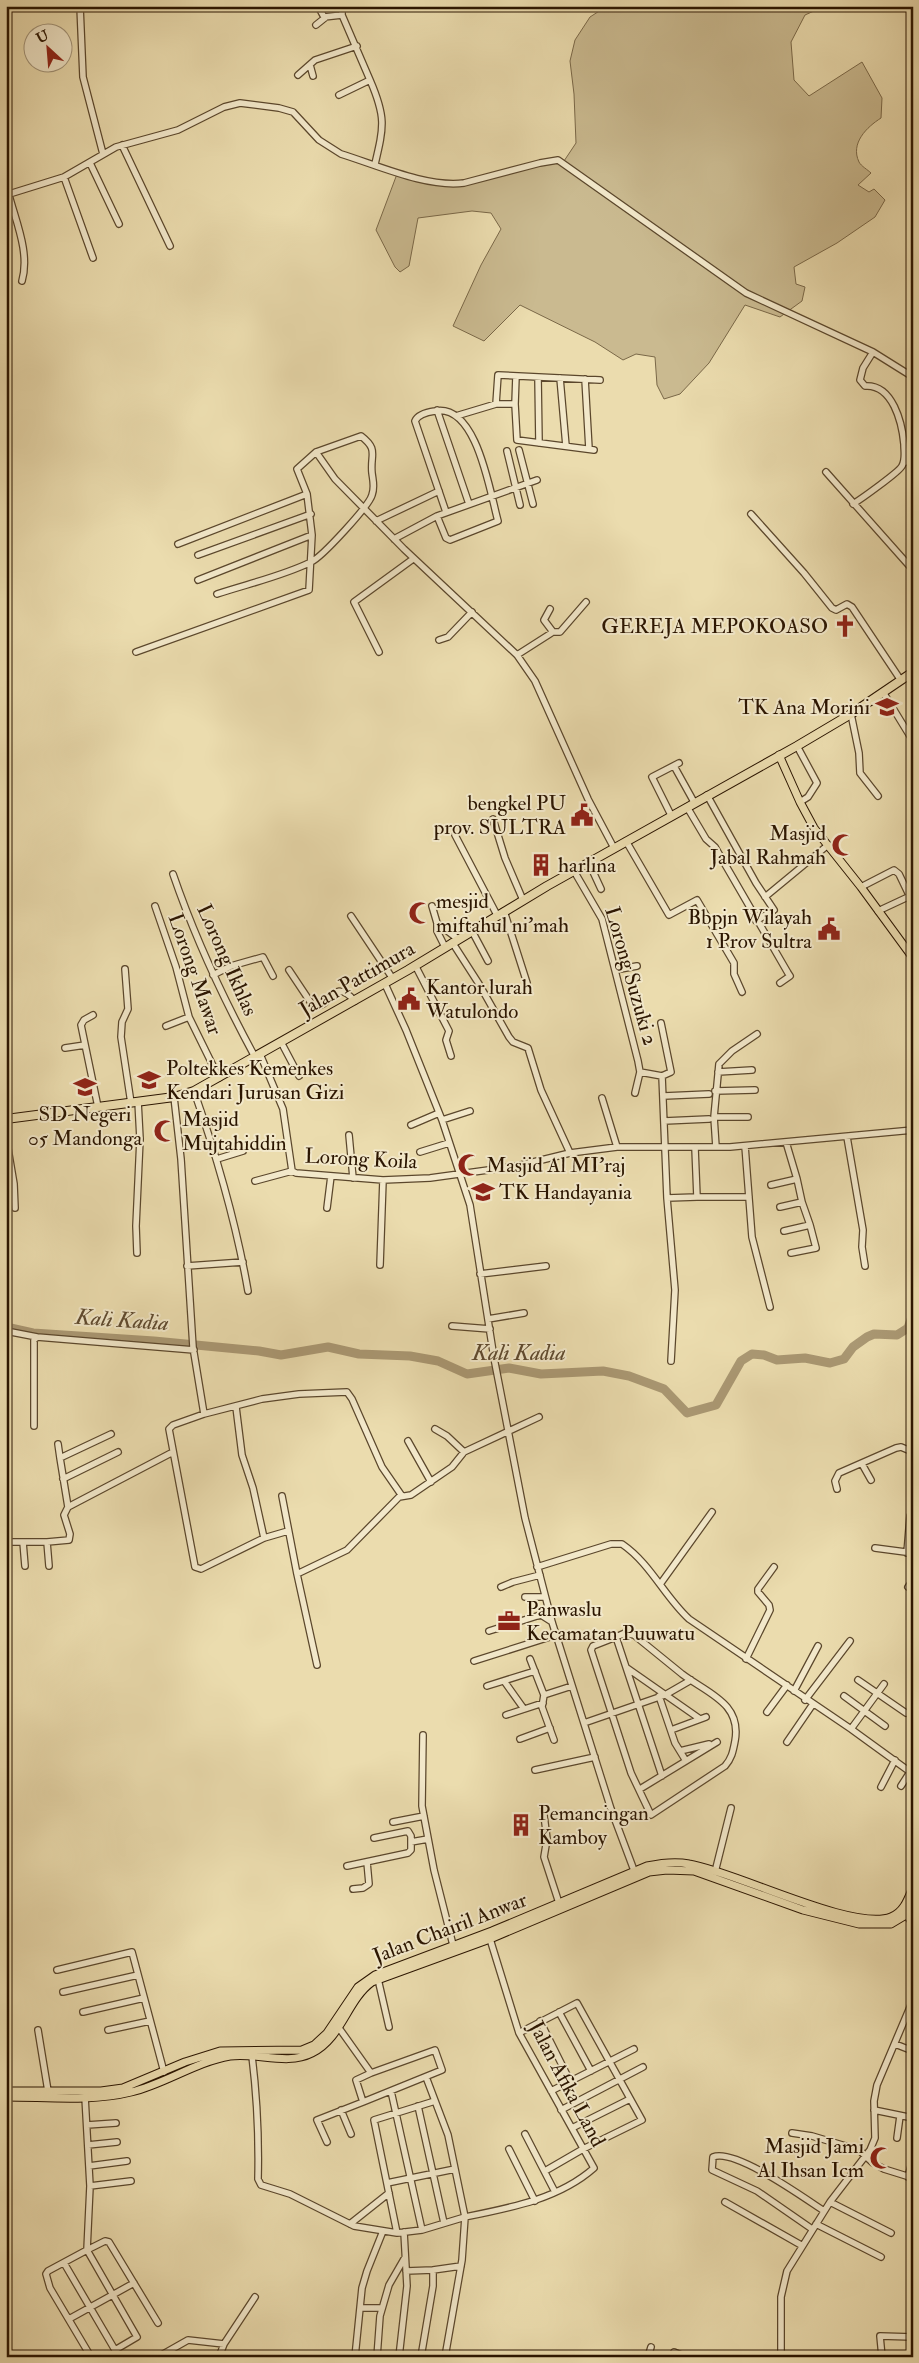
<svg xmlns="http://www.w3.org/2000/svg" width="919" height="2363" font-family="'IM FELL Double Pica',serif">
	<rect width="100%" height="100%" fill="#ebdcae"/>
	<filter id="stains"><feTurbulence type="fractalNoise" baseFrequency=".004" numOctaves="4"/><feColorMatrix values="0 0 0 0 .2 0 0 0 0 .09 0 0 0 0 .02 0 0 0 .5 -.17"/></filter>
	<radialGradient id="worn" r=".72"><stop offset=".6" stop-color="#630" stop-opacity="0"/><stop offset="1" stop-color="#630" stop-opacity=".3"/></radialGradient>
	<!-- green -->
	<path fill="#caba90" stroke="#7a6848" d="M607,6H825L805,15L791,42L794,80L809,96L862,62L882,98L881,118C867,127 850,143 859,162C861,166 868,170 871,173L858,185L869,192L874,189L885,200L875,217L837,243L794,267L796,284L805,287L802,301L780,317L745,305L709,363L680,394L664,399L657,385L655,357L636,354L623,360L595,342L520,305L484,341L453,326L481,265L501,229L491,213L472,211L418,218L409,266L400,272L395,267L376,230L397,174L444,185L551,163L562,164L576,143L574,94L570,61L575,40L590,17Z"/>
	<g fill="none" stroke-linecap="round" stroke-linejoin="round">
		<!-- river -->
		<path stroke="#aa9873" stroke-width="9" d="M6,1327L33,1333L154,1341L259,1351L281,1355L328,1347L359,1354L410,1356L438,1361L467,1374L509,1368L541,1374L603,1371L629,1376L664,1389L687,1413L716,1405L741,1361L752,1354L764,1355L777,1360L805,1358L830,1363L844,1359L853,1347L867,1337L874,1334L897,1335L908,1328L913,1314"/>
		<defs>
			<path id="minor" d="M80,6L83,77L103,154
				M318,6L324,17L342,15
				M342,6V15L370,80
				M316,25L326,17
				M310,65L313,76
				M298,75L315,60L357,46
				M339,95L370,80C386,117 384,126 375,164
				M122,145L170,246
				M90,163L119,224
				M64,177L93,258
				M6,195L64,177L116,147L178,130L224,107L240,103L279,108L293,112L319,140L341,154C377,165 427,188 464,183L540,163L558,160L746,293L873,352L913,377
				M9,195C16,222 30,253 22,281
				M538,377L539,443
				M560,378L566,446
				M585,379L589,449
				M496,404H515L517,440L594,450
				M515,404L516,376
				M437,410L469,504
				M456,416L496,404L498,375L600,380
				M519,450L533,504
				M507,451L520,505
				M316,452L335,479L404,549L517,655L535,681L588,799L614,848
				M905,462L913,460
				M826,472L913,570
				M853,504C861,499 899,472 902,466C906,459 904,452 904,444C902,423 893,384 865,386L860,380L863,368L873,352
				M751,514L804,573L832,608L836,610L847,604L852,607L900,679
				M437,516L446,538L450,540L498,521C490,493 477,403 435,411C428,412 418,414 415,421L446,512
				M376,521L439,491
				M394,539L437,516L537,480
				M178,544L307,494
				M198,555L311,514
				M217,594C247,584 283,576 311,562C322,557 369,506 372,495C375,487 373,481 372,473C370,454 379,450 361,436L316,452L297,469L307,494L312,535
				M550,609L544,620L553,632
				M439,640L448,637L472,612
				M136,652L309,590L312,535L198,580
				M379,652L354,602L413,559
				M517,655L553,632H560L586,602
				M883,692L913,741
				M851,714L859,753L860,773L878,796
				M797,746L817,783L808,797L800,802
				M674,766L694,802
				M707,795L756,883L774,910L756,921
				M687,807L706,839L715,847L788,973L790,976L780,983
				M671,815L652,777L679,763
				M493,819L505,858L523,900
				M455,835L497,915
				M626,841L669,915L697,900L734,963V974L742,992
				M589,863L601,889
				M574,871L602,919L638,1061L640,1072L635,1093
				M173,874C195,938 223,998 255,1057
				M861,887L894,870L899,874L910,897
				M765,897L828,845
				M155,906L176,967L189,1017L219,1078
				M432,906L437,923L458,939
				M504,911L527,983
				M878,911L908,897L913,899
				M351,916L393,979
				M437,923V931L445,947
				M472,931L488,961
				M452,942L479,984L509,1037L513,1042L528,1048L541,1090L570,1153
				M415,965L449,1031L446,1040L451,1056
				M125,969L128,1009L122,1022L121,1037L131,1103
				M289,970L313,1006C332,1010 331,975 355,1001
				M615,970L637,966
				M213,975L231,966L263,957L273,976
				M385,984L406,1030L442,1120L470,1205L494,1358L525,1518L552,1622L611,1809L635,1873
				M93,1015L84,1020L81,1025L98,1107
				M166,1026L189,1017
				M281,1042L299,1076
				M65,1048L85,1045
				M260,1054L283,1109L292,1171L296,1173L383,1180L430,1178L517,1166L570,1153L617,1147H730L913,1130
				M640,1072L662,1076L671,1072L661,1023
				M718,1072L752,1070
				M662,1076L667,1198L697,1197
				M194,1091C217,1157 236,1222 248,1291
				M715,1091L755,1090
				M664,1096L709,1094
				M174,1097L181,1159L193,1347L204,1414L173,1425L169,1429L195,1567L201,1569L264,1538L288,1531
				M602,1098L617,1147
				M714,1117H748
				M442,1120L470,1111
				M664,1121L709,1119
				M411,1125L439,1113
				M349,1135L353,1178
				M6,1137L14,1184L15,1208
				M847,1137L863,1230L862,1247L865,1266
				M745,1146L752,1237L770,1307
				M716,1147L714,1117L719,1064L732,1051L757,1034
				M695,1148L697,1197H749
				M420,1152L449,1143
				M217,1159L243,1151
				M255,1181L292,1171
				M771,1185L797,1179L786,1142
				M667,1198L675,1290L671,1361
				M780,1207L802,1202L797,1179
				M327,1208L331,1176
				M784,1231L810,1225L802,1202
				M137,1253L136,1226L140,1139L138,1101
				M791,1253L816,1248L810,1225
				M6,1265H8
				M380,1265L383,1180
				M187,1266L243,1262
				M480,1274L546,1266
				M488,1319L524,1313
				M452,1326L490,1329
				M6,1331L37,1337
				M236,1407L242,1455L253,1488L264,1538
				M204,1414L262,1399L299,1394L347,1392L352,1399L382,1467L402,1496
				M34,1426V1340L37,1337L194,1350
				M435,1429L447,1436L464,1452
				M408,1441L431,1482
				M58,1444L60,1458
				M862,1464L871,1480
				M63,1479L118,1452
				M837,1489L835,1481L839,1473L896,1448L901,1447L913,1452
				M282,1496L297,1574L347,1550L399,1497L411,1495L452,1467L464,1452L539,1417
				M68,1507L60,1458L111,1434
				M6,1542H47L69,1540L70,1534L64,1515L68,1507L173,1452
				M23,1542L25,1566
				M47,1542L49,1566
				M875,1548L913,1553
				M907,1553L910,1516
				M537,1567L611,1544H622C651,1564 664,1596 689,1619L851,1729L913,1774
				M297,1574L317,1665
				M6,1582H7
				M661,1583L712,1512
				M501,1587L513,1582L540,1575
				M908,1587L913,1580
				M525,1597H545
				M489,1631L537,1616L541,1615L552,1622
				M616,1637L593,1646L591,1650L631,1773L651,1815L725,1766C732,1758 733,1751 735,1741C742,1703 707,1693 682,1674C666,1661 650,1648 634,1635L625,1633L616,1637L662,1776
				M530,1659L544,1695L542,1707L554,1740
				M746,1659L770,1610L769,1605L758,1592V1589L774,1567
				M474,1661L556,1635
				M627,1668L700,1719
				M858,1680L906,1713
				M504,1681L524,1709
				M487,1686L535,1671
				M794,1691L818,1646
				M544,1695L572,1686
				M659,1696L675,1743L686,1761
				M844,1696L885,1726
				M805,1700L850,1641
				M767,1712L787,1685
				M506,1715L543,1703
				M584,1723L665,1695L691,1680
				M851,1729L884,1684
				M671,1730L706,1717
				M423,1735L422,1806L434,1870L453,1945
				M520,1739L550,1728
				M787,1742L813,1704
				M680,1751L709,1744
				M535,1770L595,1757
				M901,1786L910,1772
				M881,1787L895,1760
				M640,1789L717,1742
				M543,1807L547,1839L544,1857L559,1903
				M393,1822L424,1816
				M411,1842L428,1839
				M347,1866L408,1853L411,1850V1836L408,1831L374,1838
				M715,1872L731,1808
				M353,1889L363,1888L369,1884L367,1862
				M906,1915L913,1924
				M57,1970L132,1952L164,2072
				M378,1979L389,2027
				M63,1992L138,1975
				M83,2012L144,1998
				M559,2012L591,2071
				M540,2021L570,2081
				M339,2028L371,2073L435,2050L442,2070L363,2102L356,2080L371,2073
				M38,2030L48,2091
				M108,2030L150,2021
				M519,2033L577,2003L642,2120L583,2149L545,2171
				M895,2044L913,2051
				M252,2056C257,2097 259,2138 258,2179L261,2185L290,2194L354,2226L397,2233L422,2230L391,2091
				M551,2091L634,2049
				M85,2097L90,2186L87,2250L48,2271L46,2274L50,2288L91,2357
				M418,2106L444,2223
				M341,2110L351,2134
				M561,2110L643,2067
				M874,2110L913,2118
				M87,2125L116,2123
				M572,2128L630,2099
				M792,2133L812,2136L859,2150L873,2163L884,2169L913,2178
				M525,2134L555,2192
				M897,2138L900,2116
				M327,2142L317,2120L363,2102
				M88,2145L117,2142
				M509,2149L535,2201
				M89,2166L127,2161
				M908,2177L913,2158
				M387,2183L455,2169
				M90,2186L131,2181
				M725,2202L801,2245
				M830,2202L891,2233
				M350,2224L389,2193
				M816,2224L881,2257
				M812,2229L757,2191L712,2170L713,2157C735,2148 804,2198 824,2211
				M422,2230L465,2217L448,2135L426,2077
				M397,2233L374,2120L435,2101
				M64,2263L115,2350L137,2337L87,2250L105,2241L109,2242L158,2323
				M433,2270L461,2266
				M406,2271L433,2270V2286L421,2357
				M360,2308H382
				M69,2319L134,2283
				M158,2357L188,2340L224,2344
				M219,2357L224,2344L255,2297
				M355,2357L362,2288L367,2271L383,2231
				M377,2357L380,2316L389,2285L404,2259
				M399,2357L407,2286L404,2232
				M445,2357L462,2260L465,2217C510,2208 559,2199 594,2168L519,2033L490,1939
				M648,2357L651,2347
				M671,2357L674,2352L686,2357
				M781,2357V2297L787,2271L830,2202L870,2150L875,2138L874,2101L877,2085L913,2000
				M882,2357L880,2336L913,2337"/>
			<path id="major" d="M779,755L800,802L814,828L861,887L913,958
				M6,2091H101L123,2088L185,2062L220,2051L302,2050L314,2045L327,2033L358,1987L375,1975L492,1931L647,1866C661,1863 675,1861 689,1864C734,1871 853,1932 891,1917C904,1912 908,1899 913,1887
				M6,2097C47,2097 91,2102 131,2092C165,2084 195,2062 230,2056C257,2052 287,2066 312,2053C342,2038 347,2000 372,1982L490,1939L649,1872L667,1870L694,1871L803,1910L859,1924H891L906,1915L913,1905"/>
			<path id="highway" d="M6,1119L174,1097L194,1091L408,970L547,886L797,746L851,714L913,672"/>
		</defs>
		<!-- minor casing -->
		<use href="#minor" stroke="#5b472c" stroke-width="8"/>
		<!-- major casing -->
		<use href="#major" stroke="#2b1500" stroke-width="9"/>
		<!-- highway casing -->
		<use href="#highway" stroke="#2b1500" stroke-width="10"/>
		<!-- minor -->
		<use href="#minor" stroke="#f2e8ca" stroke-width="5.5"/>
		<!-- major -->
		<use href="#major" stroke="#ebdcae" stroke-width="7"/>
		<!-- highway -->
		<use href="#highway" stroke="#ebdcae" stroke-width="8"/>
	</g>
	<!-- icons -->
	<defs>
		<symbol id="church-bare" viewBox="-9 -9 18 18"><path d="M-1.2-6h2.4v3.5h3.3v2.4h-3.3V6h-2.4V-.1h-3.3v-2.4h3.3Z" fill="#8f2418" stroke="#f2e8ca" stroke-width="2.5" paint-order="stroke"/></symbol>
		<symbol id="school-bare" viewBox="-9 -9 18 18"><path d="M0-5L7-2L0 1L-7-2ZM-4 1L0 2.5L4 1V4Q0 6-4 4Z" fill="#8f2418" stroke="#f2e8ca" stroke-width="2.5" paint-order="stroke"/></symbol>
		<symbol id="civic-bare" viewBox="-9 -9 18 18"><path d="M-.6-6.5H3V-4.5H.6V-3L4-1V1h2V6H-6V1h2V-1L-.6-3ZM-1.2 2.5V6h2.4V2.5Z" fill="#8f2418" stroke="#f2e8ca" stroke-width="2.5" paint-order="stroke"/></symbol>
		<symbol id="mosque-bare" viewBox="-9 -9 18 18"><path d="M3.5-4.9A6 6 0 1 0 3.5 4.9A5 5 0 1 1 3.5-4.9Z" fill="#8f2418" stroke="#f2e8ca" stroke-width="2.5" paint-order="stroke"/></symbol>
		<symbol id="building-bare" viewBox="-9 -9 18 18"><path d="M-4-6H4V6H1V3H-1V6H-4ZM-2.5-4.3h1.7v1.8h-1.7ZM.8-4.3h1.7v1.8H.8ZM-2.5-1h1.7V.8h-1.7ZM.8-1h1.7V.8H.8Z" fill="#8f2418" stroke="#f2e8ca" stroke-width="2.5" paint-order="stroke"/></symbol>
		<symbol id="university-bare" viewBox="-9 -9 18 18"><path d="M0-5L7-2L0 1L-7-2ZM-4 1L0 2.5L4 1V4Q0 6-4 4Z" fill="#8f2418" stroke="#f2e8ca" stroke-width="2.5" paint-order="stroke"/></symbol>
		<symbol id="office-bare" viewBox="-9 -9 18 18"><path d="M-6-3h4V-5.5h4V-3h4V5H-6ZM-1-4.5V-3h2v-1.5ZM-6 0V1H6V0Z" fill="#8f2418" stroke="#f2e8ca" stroke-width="2.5" paint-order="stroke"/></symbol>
	</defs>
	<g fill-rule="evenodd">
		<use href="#church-bare" x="829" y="610" width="32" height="32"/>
		<use href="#school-bare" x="871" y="691" width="32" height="32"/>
		<use href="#civic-bare" x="566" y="799" width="32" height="32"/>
		<use href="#mosque-bare" x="827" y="829" width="32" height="32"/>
		<use href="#building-bare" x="525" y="849" width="32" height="32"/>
		<use href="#mosque-bare" x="404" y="897" width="32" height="32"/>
		<use href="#civic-bare" x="813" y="913" width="32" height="32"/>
		<use href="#civic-bare" x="393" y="983" width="32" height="32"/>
		<use href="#university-bare" x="133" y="1064" width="32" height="32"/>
		<use href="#school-bare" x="69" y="1071" width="32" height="32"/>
		<use href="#mosque-bare" x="149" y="1115" width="32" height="32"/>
		<use href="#mosque-bare" x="453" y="1149" width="32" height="32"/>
		<use href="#school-bare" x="467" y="1176" width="32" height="32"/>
		<use href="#office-bare" x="493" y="1605" width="32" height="32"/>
		<use href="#building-bare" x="505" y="1809" width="32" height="32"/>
		<use href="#mosque-bare" x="865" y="2142" width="32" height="32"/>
	</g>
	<g text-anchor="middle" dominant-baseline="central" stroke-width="4" stroke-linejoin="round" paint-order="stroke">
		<!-- poi labels -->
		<g font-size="21" fill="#2b1500" stroke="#f2e8ca" text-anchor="start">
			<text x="828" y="626" text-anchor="end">GEREJA MEPOKOASO</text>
			<text x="870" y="707" text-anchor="end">TK Ana Morini</text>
			<text x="566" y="803" text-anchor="end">bengkel PU<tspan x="566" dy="24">prov. SULTRA</tspan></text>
			<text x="826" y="833" text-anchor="end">Masjid<tspan x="826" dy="24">Jabal Rahmah</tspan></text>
			<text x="558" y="865">harlina</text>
			<text x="436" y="901">mesjid<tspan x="436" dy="24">miftahul ni'mah</tspan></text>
			<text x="812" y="917" text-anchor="end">Bbpjn Wilayah<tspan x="812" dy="24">1 Prov Sultra</tspan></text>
			<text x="426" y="987">Kantor lurah<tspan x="426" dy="24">Watulondo</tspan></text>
			<text x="166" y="1068">Poltekkes Kemenkes<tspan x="166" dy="24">Kendari Jurusan Gizi</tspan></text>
			<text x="85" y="1114" text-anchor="middle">SD Negeri<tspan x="85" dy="24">05 Mandonga</tspan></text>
			<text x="182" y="1119">Masjid<tspan x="182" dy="24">Mujtahiddin</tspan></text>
			<text x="486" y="1165">Masjid Al MI'raj</text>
			<text x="499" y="1192">TK Handayania</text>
			<text x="526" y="1609">Panwaslu<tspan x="526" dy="24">Kecamatan Puuwatu</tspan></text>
			<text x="538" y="1813">Pemancingan<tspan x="538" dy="24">Kamboy</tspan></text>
			<text x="864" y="2146" text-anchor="end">Masjid Jami<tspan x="864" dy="24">Al Ihsan Icm</tspan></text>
		</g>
		<!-- street labels -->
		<g font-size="21" fill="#2b1500" stroke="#f2e8ca">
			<text transform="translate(227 960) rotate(66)">Lorong Ikhlas</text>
			<text transform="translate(195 974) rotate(71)">Lorong Mawar</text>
			<text transform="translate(631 976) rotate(74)">Lorong Suzuki 2</text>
			<text transform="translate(357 979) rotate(-30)">Jalan Pattimura</text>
			<text transform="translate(361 1159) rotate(3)">Lorong Koila</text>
			<text transform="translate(450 1928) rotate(-21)">Jalan Chairil Anwar</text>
			<text transform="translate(567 2084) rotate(62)">Jalan Afika Land</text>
		</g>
		<!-- water labels -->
		<g font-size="22" font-style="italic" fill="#5e492e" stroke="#f2e8ca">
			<text transform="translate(122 1320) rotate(4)">Kali Kadia</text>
			<text x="519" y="1353">Kali Kadia</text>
		</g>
	</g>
	<!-- margin -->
	<rect width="919" height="2363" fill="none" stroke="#ebdcae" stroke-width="25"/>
	<rect x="8" y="8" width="904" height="2348" fill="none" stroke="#2b1500" stroke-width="2.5"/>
	<rect x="12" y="12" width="894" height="2338" fill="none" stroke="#2b1500"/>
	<!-- north arrow -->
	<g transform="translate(48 48) rotate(334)"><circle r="24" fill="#f2e8ca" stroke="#a29479"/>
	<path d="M0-4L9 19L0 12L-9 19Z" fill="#8f2418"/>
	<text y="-8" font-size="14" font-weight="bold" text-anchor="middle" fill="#2b1500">U</text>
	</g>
	<rect width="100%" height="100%" filter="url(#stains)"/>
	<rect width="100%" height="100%" fill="url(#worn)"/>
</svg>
